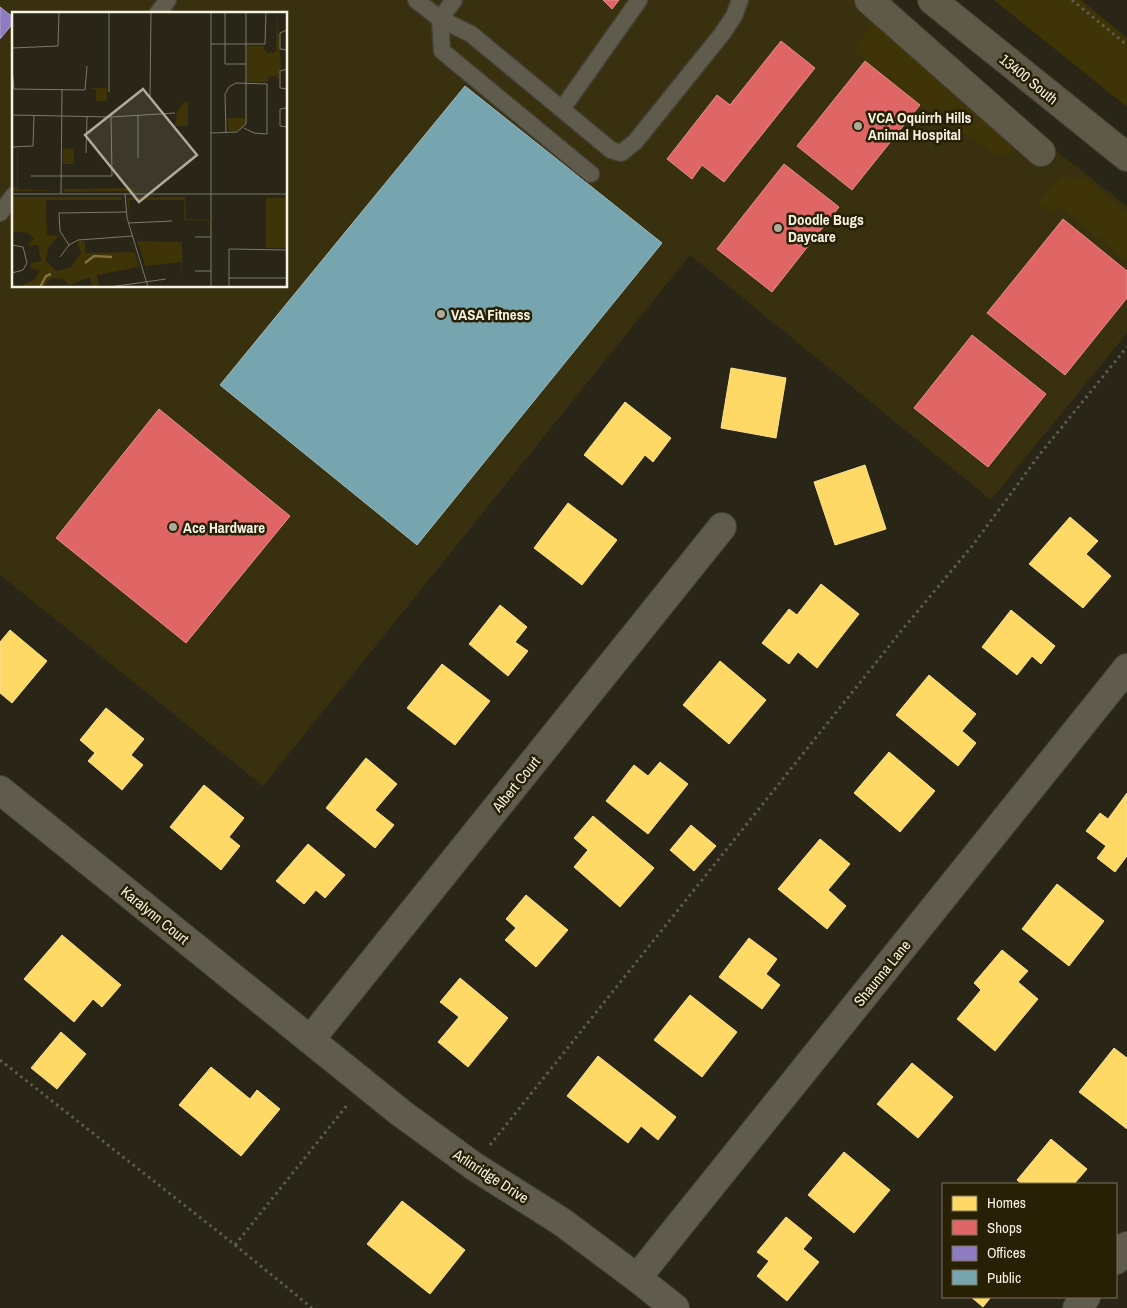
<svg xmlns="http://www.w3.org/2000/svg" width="1127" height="1308" font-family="'Archivo Narrow',sans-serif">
	<rect width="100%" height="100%" fill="#292617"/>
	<!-- built -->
	<path fill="#39300f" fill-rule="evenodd" d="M0,0H862L1127,206V333L991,500L690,255L263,786L0,575ZM14,14H286V286H14Z"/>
	<!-- green -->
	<path fill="#3f3407" d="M994,0H1081L1127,38V107Z
		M875,21L1017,141L1009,155H994L948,121L944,125L854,50Z
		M1062,175L1086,180L1127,212V261L1059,206L1054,213L1038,202Z"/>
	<!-- homes -->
	<path fill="#ffd966" stroke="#fce08b" d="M731,368L786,378L776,438L721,428Z
		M625,402L671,438L653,462L645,455L622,485L584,455Z
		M865,465L886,529L835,545L814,482Z
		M568,503L617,540L582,585L534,548Z
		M1070,517L1098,541L1086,554L1111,576L1083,608L1029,564Z
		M821,584L859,614L817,668L798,652L789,664L762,643L789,609L797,615Z
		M500,605L527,627L515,642L528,651L508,676L469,644Z
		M1011,610L1055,646L1041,664L1032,656L1017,675L982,647Z
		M10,630L47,661L12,703L0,693V642Z
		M720,661L766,700L729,744L683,705Z
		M442,664L490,701L455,745L407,708Z
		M929,675L976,714L962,731L976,743L958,766L896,715Z
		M106,708L144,739L131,755L143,765L122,790L88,761L95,753L80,740Z
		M889,752L935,791L900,832L854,793Z
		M366,758L397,784L375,810L394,825L375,848L326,808Z
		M660,762L688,784L648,834L606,801L634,765L648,776Z
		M204,785L244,818L229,837L240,846L221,870L170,827Z
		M1127,793V856L1115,872L1097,858L1106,846L1086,831L1100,813L1108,819Z
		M593,816L654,868L620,907L574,867L588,850L574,838Z
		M691,825L716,846L694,871L670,850Z
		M820,839L850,864L828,890L846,906L827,929L778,889Z
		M308,844L345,875L325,898L316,890L304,904L276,881Z
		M1057,884L1104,921L1069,966L1022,929Z
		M526,895L568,930L536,967L505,940L516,928L506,919Z
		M62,935L121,985L102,1007L93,999L74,1022L24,979Z
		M749,938L777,959L766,974L780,985L762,1009L719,977Z
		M1002,950L1028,971L1018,982L1038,999L995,1051L957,1019L981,990L974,983Z
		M460,978L508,1018L468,1067L438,1042L459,1017L440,1002Z
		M690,995L737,1032L702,1077L654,1040Z
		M61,1032L86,1054L57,1089L31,1068Z
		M1114,1048L1127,1058V1129L1079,1092Z
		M598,1056L676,1117L658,1140L641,1126L628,1143L567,1096Z
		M912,1063L953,1097L918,1138L877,1104Z
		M211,1067L250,1099L257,1090L280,1109L241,1156L179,1105Z
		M1051,1139L1087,1169L1074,1184H1022L1017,1180Z
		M844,1152L890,1190L854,1233L808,1195Z
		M402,1201L465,1250L430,1294L367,1244Z
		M786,1217L812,1238L803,1249L819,1262L787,1301L757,1276L769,1261L757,1252Z
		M971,1297H991L983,1307Z"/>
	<!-- shops -->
	<path fill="#e06666" stroke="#e7908b" d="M603,0H619L612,9Z
		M781,41L815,68L724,182L702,165L692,179L667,159L717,95L730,105Z
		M865,61L920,105L852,190L797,146Z
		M784,164L839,207L772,292L717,249Z
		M1063,219L1127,271V298L1065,375L987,313Z
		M972,335L1046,394L988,467L914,408Z
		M159,409L290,516L186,643L56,538Z"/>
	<!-- offices -->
	<path fill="#8e7cc3" stroke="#ad9fcc" d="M0,7L14,18V22L0,39Z"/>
	<!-- public -->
	<path fill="#76a5af" stroke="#9cbcbe" d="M465,86L662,243L417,545L220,385Z"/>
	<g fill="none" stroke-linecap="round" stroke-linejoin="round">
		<defs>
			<path id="lane" d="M416,0L440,19L454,0
				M157,14L168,0
				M562,109L639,0
				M591,174L442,51L440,19L471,34L611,150L621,153L635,142L722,34L734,16L740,0
				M0,213L14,195"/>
			<path id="street" d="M0,790L401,1113L475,1167L562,1222L637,1278L675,1308
				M310,1040L722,527
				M1116,1260L1127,1246
				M637,1278L1127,668
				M1077,1308L1086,1297"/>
			<path id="secondary" d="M869,0L1041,152
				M932,0L1127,157"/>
		</defs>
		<!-- lane casing -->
		<use href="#lane" stroke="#444235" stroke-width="19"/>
		<!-- street casing -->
		<use href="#street" stroke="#444235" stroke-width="30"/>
		<!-- secondary casing -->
		<use href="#secondary" stroke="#444235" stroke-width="30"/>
		<!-- path -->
		<path stroke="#5f5c50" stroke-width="3" stroke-dasharray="2.5 4" stroke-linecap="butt" d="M1072,0L1127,45
			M0,1060L235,1245L312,1308
			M490,1145L902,630L973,545L1040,454L1127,347
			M235,1245L348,1104"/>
		<!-- lane -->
		<use href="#lane" stroke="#605c4d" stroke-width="16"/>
		<!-- street -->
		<use href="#street" stroke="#605c4d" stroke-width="28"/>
		<!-- secondary -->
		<use href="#secondary" stroke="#5f5a47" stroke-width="28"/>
	</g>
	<!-- markers -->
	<g fill="#aeab9b" stroke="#272005" stroke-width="2">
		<circle cx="858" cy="126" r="5"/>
		<circle cx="778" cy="228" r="5"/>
		<circle cx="441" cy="314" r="5"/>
		<circle cx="173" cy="527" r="5"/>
	</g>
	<g text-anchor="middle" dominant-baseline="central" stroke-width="5" stroke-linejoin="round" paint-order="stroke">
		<!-- street labels -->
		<g font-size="15" fill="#f6f2e2" stroke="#272005">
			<text transform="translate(1029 79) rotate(39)">13400 South</text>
			<text transform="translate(516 784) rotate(-51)">Albert Court</text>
			<text transform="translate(155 915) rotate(39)">Karalynn Court</text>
			<text transform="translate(882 973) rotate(-51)">Shaunna Lane</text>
			<text transform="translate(491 1176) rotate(33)">Arlinridge Drive</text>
		</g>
		<!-- poi labels -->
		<g font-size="15" font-weight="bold" fill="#f6f2e2" stroke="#272005" text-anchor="start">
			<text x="868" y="117">VCA Oquirrh Hills<tspan x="868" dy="17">Animal Hospital</tspan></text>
			<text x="788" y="219">Doodle Bugs<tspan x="788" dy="17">Daycare</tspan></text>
			<text x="451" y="314">VASA Fitness</text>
			<text x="183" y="527">Ace Hardware</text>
		</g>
	</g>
	<!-- overview -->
	<g transform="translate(12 12)">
		<rect width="275" height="275" fill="#292617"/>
		<path d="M265,0L269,55L266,68L264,64L256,65V70H235V34H251L255,41L264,40ZM78,76H95V89H84V78ZM172,90H176V114H163L165,99ZM215,106H233V112L228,118L217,119ZM5,136H6V177L46,179H0V175H5ZM51,136L62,137V152H51ZM123,176L122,179L53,180L51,177ZM0,185H110L112,198L110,188H34L35,223L47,224L36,236L34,249L44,259L58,256L69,241L65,230L69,229H73V241L122,240L118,226L134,275L127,255L85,263L87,275H80L78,265L58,273L51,267L40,266L31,275H7L23,267L28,259L18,256L19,251L29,249L26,233H15L22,227L16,221L0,219ZM120,185H173L174,207L197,208V222L196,209L172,208V188H117L119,208L115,187ZM254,186H275V236H254ZM120,212L126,229L170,230V275L169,250L134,254L137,266Z" fill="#3f3407"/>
		<path fill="none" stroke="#83723a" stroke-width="2.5" d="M73,251L82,244L100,245M28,275L34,264L39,262"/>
		<path fill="none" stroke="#7b7868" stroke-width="1" d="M97,0V80M199,0V275M213,0V52H234M275,18L268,21V37L275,38M199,32H253L254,0M0,36L46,34L47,0M0,57L2,77L73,78L75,54M275,57L268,59V76L275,77M138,85L139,0M275,96L268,97V114L275,115M0,103L99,105L163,101M126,103V146M275,115V162M214,120L213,82L217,75L224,71L255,72V122L242,121L232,116M199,121L225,120L234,112V0M0,135L21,134L22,103M74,141L75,105M19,164H100L99,105M0,182H275M49,182L50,77M113,182L115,206L136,275M116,211L160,209M183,225H199M0,233L11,235L15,251L11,258L0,261M57,233L48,219L47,201L114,200M48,245L57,233L66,228L121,224M183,259H199M217,266H275M98,275L154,267M217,275V237L275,238"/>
		<path fill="#aeab9b" fill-opacity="0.15" stroke="#aeab9b" stroke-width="2.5" d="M131,77L185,143L127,190L73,123Z"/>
		<rect width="275" height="275" fill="none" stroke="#f6f2e2" stroke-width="2.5"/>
	</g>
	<!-- legend -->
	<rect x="942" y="1183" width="175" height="115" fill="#272005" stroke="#7a745d"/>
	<rect x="952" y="1196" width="25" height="15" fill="#ffd966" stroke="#7a745d"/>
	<text x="987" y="1208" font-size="15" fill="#f6f2e2">Homes</text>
	<rect x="952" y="1220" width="25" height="15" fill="#e06666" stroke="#7a745d"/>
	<text x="987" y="1233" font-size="15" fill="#f6f2e2">Shops</text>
	<rect x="952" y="1246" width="25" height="15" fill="#8e7cc3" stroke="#7a745d"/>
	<text x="987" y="1258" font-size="15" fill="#f6f2e2">Offices</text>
	<rect x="952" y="1270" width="25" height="15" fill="#76a5af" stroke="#7a745d"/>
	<text x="987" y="1283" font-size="15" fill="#f6f2e2">Public</text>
</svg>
